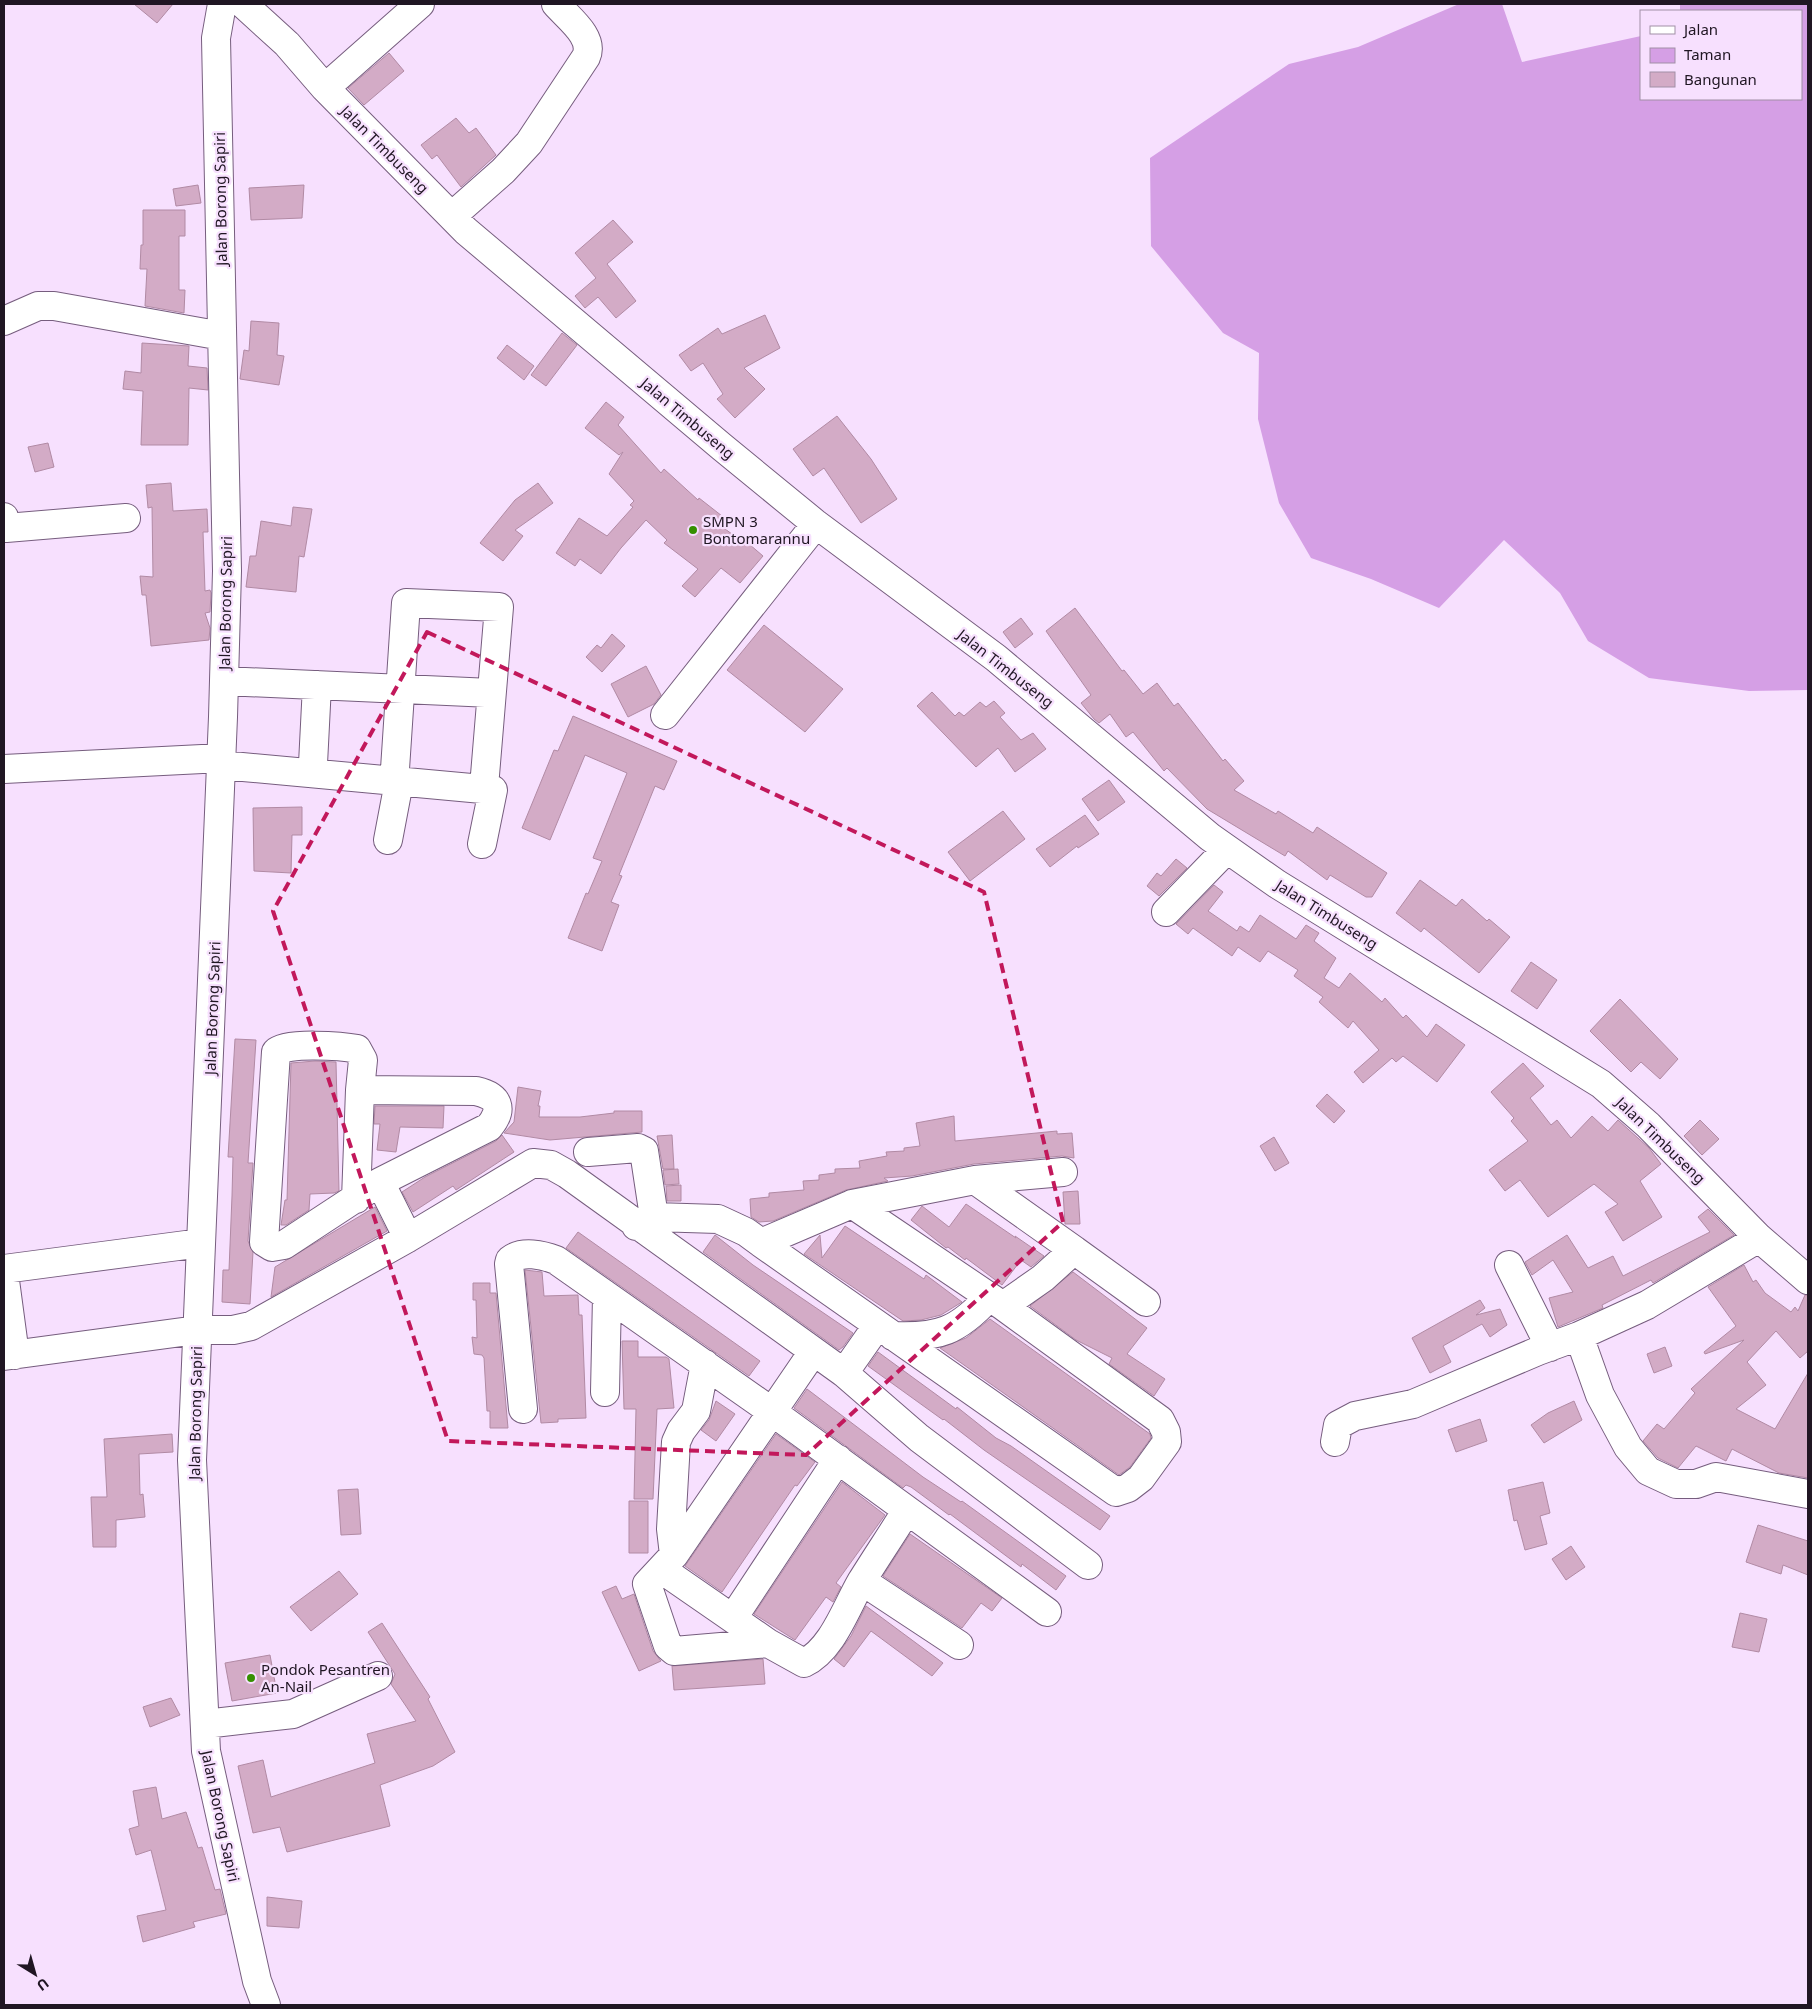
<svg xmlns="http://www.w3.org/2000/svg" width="1812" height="2009" font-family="'Noto Sans',sans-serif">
	<rect width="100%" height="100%" fill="#f7e0fe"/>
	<!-- green -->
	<path fill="#d59fe5" d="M1459,4H1502L1522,62L1641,36V99H1801V11H1680V4H1808V690L1749,691L1649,678L1588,641L1560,593L1504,540L1439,608L1371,579L1311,558L1279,503L1258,419L1259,353L1223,333L1151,246L1150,158L1289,64L1358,47Z"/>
	<!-- building -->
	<path fill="#d3abc6" stroke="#b18aa4" d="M134,4H173L157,23Z
		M389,53L404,71L364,105L348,88Z
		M456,118L469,133L476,128L496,155L461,187L437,155L432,159L421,145Z
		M198,185L201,203L176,206L173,189Z
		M304,185L302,218L251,220L249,188Z
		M143,210H185V236H179V290H185L184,313L145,306L147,269H140L141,245H143Z
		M613,220L633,242L607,264L636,301L616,318L598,297L585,308L575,296L596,278L575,253Z
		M765,315L780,348L744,368L765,389L735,418L717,399L723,394L703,363L691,371L679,355L718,328L722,334Z
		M251,321L279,323L277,355L284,356L279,385L240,379L244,350L249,351Z
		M562,333L577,345L546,386L531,375Z
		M142,343L189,346L188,366L207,368L208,390L189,388L188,445H141L143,391L123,389L125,371L141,373Z
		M507,345L534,366L524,380L497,358Z
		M606,402L624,417L618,425L661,473L664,469L698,500L699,498L722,516L717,523L740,540L742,538L763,556L740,583L721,568L695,597L682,586L698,569L664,543L667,540L646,520L621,548L601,574L580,559L575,566L556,553L579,518L607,536L633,507L630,505L634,501L609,474L623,452L619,455L585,428Z
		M837,416L871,459L897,499L861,523L824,468L813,476L793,449Z
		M48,443L54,467L35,472L28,447Z
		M171,483L173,511L207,509L208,532H203L205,591L210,590L211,593L210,612L205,613L210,628L209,640L151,646L146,595H142L140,576L153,577L152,507L148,508L146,485Z
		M538,483L553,503L515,530L523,536L503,561L480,543L515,500Z
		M293,507L312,509L304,557L299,556L296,592L246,587L250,556H256L261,521L291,526Z
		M1075,608L1122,671L1124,670L1143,694L1157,683L1174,706L1178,703L1223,761L1225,759L1244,781L1234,790L1276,814L1278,811L1313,833L1317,827L1387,873L1372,897H1366L1330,875L1327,880L1288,851L1285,856L1207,809L1167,768L1164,771L1133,732L1126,737L1110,714L1099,723L1094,719L1081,703L1091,695L1046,631Z
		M1021,618L1033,634L1015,648L1003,632Z
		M764,625L843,689L805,732L727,670Z
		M612,634L625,646L602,672L586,657L597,645L601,648Z
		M646,666L661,695L654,704L628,717L611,684Z
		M932,692L955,716L959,712L964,716L980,702L986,707L994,701L1005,713L1000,717L1021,740L1033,733L1046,749L1015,772L998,748L976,767L917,706Z
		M573,716L677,761L664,790L655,786L619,875L622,876L611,902L619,905L602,951L568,938L586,893L588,894L602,861L593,858L627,773L585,755L550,840L522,828L554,750L558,751Z
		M1109,780L1125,802L1098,821L1082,799Z
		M302,807V835H292L291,873L254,871L253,808Z
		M1003,811L1025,839L970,881L948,852Z
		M1085,815L1099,834L1078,848L1077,846L1050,867L1036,849Z
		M1176,859L1187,868L1159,896L1147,886L1157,873L1161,876Z
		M1420,880L1456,906L1462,899L1487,921L1489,919L1510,937L1479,973L1424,928L1421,932L1396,913Z
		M1214,885L1223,892L1208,911L1237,931L1240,926L1249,932L1260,915L1296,939L1306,925L1319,933L1314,941L1336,958L1324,978L1339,988L1350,973L1382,1002L1385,998L1403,1018L1406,1015L1427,1037L1436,1024L1465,1045L1437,1082L1403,1056L1396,1062L1392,1058L1363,1083L1354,1072L1379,1050L1353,1021L1348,1028L1319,1002L1323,997L1294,976L1298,970L1268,951L1260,962L1238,947L1232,956L1193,928L1188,934L1176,924Z
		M1531,962L1557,980L1537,1009L1511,991Z
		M1620,999L1678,1059L1660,1079L1641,1062L1631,1072L1590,1031Z
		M235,1039L256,1040L248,1163H253L248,1241L253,1252L250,1304L222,1302L223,1270H229L232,1196L233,1157H228Z
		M315,1061L336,1062L339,1191L334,1193L310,1194L309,1210L286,1225H281L285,1200H287L291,1063Z
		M1523,1063L1544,1086L1530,1098L1551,1125L1557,1120L1571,1138L1592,1116L1608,1131L1618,1120L1649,1148L1661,1164L1640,1181L1662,1217L1623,1241L1605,1212L1618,1204L1594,1184L1548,1217L1520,1180L1505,1191L1489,1170L1528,1141L1511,1121L1514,1118L1491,1092Z
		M518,1087L541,1091L538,1106H540L539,1117H580L614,1113V1111H642V1132L550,1140L504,1133L514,1122Z
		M1327,1094L1345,1111L1334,1123L1316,1106Z
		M375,1106H444L443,1128L400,1127L396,1152L377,1150L380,1124H374Z
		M954,1116L955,1141L1057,1131V1134L1072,1133L1074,1158L1062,1156L974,1164L912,1176L884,1178L888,1181L846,1190L773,1221L759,1222L751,1217L750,1199L769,1197V1193L804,1190L803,1181L819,1180V1175L835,1173V1169L860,1168L859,1161L887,1156L886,1152L904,1151V1148L920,1146L916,1123Z
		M1700,1120L1719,1139L1702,1155L1684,1136Z
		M502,1135L514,1152L456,1190L453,1186L413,1212L402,1192L425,1177L496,1141Z
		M672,1135L674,1169H663L657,1136Z
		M1274,1137L1289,1163L1275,1171L1260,1146Z
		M678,1169L679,1184L665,1185L663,1170Z
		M681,1185V1201H667L666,1186Z
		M1078,1191L1080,1224H1065L1063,1192Z
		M966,1204L1016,1238L1015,1236L1044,1256L1031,1267L1021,1260L1002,1285L966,1258L965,1260L948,1247L946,1248L911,1220L922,1206L949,1227Z
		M375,1207L387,1231L271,1297L275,1267Z
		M1708,1209L1734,1235L1653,1283L1651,1280L1602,1305L1603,1308L1558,1327L1549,1298L1573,1292L1553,1260L1532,1275L1525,1262L1567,1235L1588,1268L1613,1256L1623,1276L1710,1232L1698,1217Z
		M845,1226L924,1279L926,1275L962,1302L941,1315L921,1320L903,1321L804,1254L820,1235L822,1258Z
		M578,1232L760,1361L749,1376L566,1248Z
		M715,1235L753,1265L853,1333L843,1347L839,1350L703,1252Z
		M1744,1265L1753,1282L1756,1280L1765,1293L1791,1312L1795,1307L1798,1311L1805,1295H1808V1351L1800,1358L1776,1331L1747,1362L1766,1385L1736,1409L1775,1429L1808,1373V1478L1779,1473L1732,1449L1726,1461L1696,1446L1678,1468L1658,1458L1643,1441L1657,1424L1664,1429L1695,1393L1691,1389L1744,1340L1705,1354L1704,1352L1736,1326L1708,1287Z
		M525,1270L542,1272L544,1296L578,1295L579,1315H582L586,1418L558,1419V1422L541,1423Z
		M1073,1272L1147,1328L1127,1354L1165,1379L1154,1396L1109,1364L1112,1358L1076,1340L1030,1306Z
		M473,1283H490V1293H496L508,1428H490V1411H487L484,1358L482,1355L474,1354L472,1337L477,1338L476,1300H473Z
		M1480,1300L1485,1308L1476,1315L1500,1309L1507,1325L1490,1337L1482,1324L1443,1346L1451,1362L1430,1373L1412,1338Z
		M990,1319L1150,1434L1151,1438L1130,1467L1119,1475L940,1348L966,1338Z
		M622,1341H638V1357H666L669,1359L674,1408L657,1409L653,1499H634L636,1409H624Z
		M1665,1347L1672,1366L1654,1373L1647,1354Z
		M878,1352L956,1409L957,1407L996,1438L1011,1446L1110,1516L1100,1530L984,1450L944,1419L943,1420L868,1366Z
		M807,1389L923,1477L961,1502L962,1501L1066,1576L1056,1590L1022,1564L1021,1567L950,1514L949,1515L911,1487L906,1485L903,1488L794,1408Z
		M716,1401L735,1414L716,1441L701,1430L709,1420Z
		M1574,1401L1582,1420L1544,1443L1531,1425L1548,1413Z
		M1480,1419L1487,1441L1456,1452L1448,1430Z
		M172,1434L173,1452L139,1454L140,1495L143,1494L145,1517L116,1520V1547H93L91,1497H107L104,1439Z
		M776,1434L815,1462L797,1486L795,1485L722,1592L685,1566Z
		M842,1482L885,1515L836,1583L841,1587L833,1602L826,1597L795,1640L754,1614Z
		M1543,1482L1550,1513L1540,1516L1547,1544L1525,1550L1517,1520L1514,1521L1508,1490Z
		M358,1489L361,1534L341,1535L338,1490Z
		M629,1501H648V1553H629Z
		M1758,1525L1808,1541V1575L1783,1565L1781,1574L1746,1562Z
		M910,1534L1002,1598L992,1611L981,1603L962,1628L883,1576Z
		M1571,1546L1585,1567L1566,1580L1552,1559Z
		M339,1571L358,1594L311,1631L290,1607Z
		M616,1586L622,1599L634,1594L653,1651L661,1661L639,1671L602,1592Z
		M866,1606L943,1663L932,1676L871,1631L844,1667L834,1659L851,1636Z
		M1740,1613L1767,1619L1759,1652L1732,1647Z
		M382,1623L430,1697L428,1699L455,1752L433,1766L380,1785L390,1826L287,1852L280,1827L253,1833L238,1766L263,1760L271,1797L375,1763L367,1734L416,1721L391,1684L395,1674L368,1632Z
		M270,1655L277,1693L232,1701L225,1663Z
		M763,1659L765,1684L674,1690L672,1666Z
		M171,1698L180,1715L150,1727L143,1707Z
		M156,1787L162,1819L186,1812L198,1848L202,1847L215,1890L220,1889L226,1914L193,1922L195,1927L143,1942L137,1916L166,1910L151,1850L136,1855L129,1829L139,1826L133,1791Z
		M267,1897L302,1901L299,1928L267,1926Z"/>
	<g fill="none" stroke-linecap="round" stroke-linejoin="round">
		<defs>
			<path id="minor" d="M222,4L216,38L227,571L223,717L192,1460L206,1751L257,1981L266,2005
				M243,4L287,44L325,88L466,231L722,447L816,524L996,658L1210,837L1277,884L1601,1084L1648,1125L1759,1238L1808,1280
				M325,88L420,4
				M452,216L503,171L529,143L586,57C595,37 568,18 556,4
				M4,321L38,306H54L222,336
				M4,517L6,528L126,518
				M224,681L491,693
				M665,715L816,524
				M313,764L317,685
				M221,765L493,790L482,844
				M4,769L222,758
				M395,769L406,603L499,607L485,775
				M388,840L399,782
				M1166,912L1227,849
				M588,1152L638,1148L644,1151L654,1217
				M975,1180L1063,1172
				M380,1182L489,1127C504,1109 499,1096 476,1091L360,1090L363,1060L357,1049C343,1046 285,1042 276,1052L264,1242L272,1247L284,1245L380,1182L408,1238
				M356,1199L360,1090
				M636,1226L654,1217L718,1219L746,1232L761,1243L852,1204L975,1180L1074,1250L1043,1278L1003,1306
				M1759,1238L1647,1305L1579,1336L1600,1395L1628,1447L1648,1471L1676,1484H1696L1716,1477L1808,1494
				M761,1243L1116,1492L1128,1488L1141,1478L1167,1442L1166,1432L1160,1420L1003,1306L852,1204
				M1074,1250L1146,1302
				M1509,1265L1550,1347
				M4,1269L201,1243
				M4,1273L15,1355
				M893,1336C939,1338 958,1331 989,1297
				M4,1356L197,1330H233L251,1326L408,1238L533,1163L551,1165L567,1174L844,1373L919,1438L1088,1565
				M844,1373L877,1326
				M605,1392L607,1296
				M523,1409L509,1264L510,1260C522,1250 543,1255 556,1260L771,1411L1047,1612
				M1335,1442L1338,1425L1355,1416L1413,1404L1538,1351L1579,1336
				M674,1555L671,1529L676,1442L681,1431L696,1411L705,1364
				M661,1569L768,1643L804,1663C832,1650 846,1608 861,1582C876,1558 892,1534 907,1510
				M862,1581L959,1645
				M733,1618L838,1459
				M768,1643L674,1651L668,1646L647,1584L674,1555L813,1352
				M205,1724L293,1714L378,1676"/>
		</defs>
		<!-- minor casing -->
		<use href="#minor" stroke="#765d7e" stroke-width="30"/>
		<!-- minor -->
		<use href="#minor" stroke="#fff" stroke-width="28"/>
	</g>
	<!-- marked area -->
	<path fill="none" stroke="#c2185b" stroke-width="4" stroke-dasharray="10 6" stroke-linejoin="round" d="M427,632L984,892L1063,1222L806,1455L448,1441L273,911Z"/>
	<!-- markers -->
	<g fill="#359000" stroke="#f7e0fe" stroke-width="2">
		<circle cx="693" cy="530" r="5"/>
		<circle cx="251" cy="1678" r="5"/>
	</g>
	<g text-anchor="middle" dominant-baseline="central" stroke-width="4.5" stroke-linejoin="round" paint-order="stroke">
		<!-- street labels -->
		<g font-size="15" fill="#201623" stroke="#f7e0fe">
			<text transform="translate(385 149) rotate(45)">Jalan Timbuseng</text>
			<text transform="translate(220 199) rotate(-91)">Jalan Borong Sapiri</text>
			<text transform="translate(688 418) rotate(40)">Jalan Timbuseng</text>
			<text transform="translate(225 603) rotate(-89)">Jalan Borong Sapiri</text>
			<text transform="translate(1006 668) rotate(38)">Jalan Timbuseng</text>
			<text transform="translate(1327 914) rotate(32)">Jalan Timbuseng</text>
			<text transform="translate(212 1008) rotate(-88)">Jalan Borong Sapiri</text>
			<text transform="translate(1661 1140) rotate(44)">Jalan Timbuseng</text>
			<text transform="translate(195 1413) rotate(-89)">Jalan Borong Sapiri</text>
			<text transform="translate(221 1816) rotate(78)">Jalan Borong Sapiri</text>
		</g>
		<!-- poi labels -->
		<g font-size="15" fill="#201623" stroke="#f7e0fe" text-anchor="start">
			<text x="703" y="521">SMPN 3<tspan x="703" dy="17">Bontomarannu</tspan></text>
			<text x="261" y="1669">Pondok Pesantren<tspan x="261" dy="17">An-Nail</tspan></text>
		</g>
	</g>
	<!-- border -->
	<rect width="1812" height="2009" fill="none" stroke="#201623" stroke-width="10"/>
	<!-- legend -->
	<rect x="1640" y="10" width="162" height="90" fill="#f7e0fe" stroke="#a18fa6"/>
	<rect x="1650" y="26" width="25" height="8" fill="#ffffff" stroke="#a18fa6"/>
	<text x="1684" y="35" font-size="15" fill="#201623">Jalan</text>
	<rect x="1650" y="48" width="25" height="15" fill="#d59fe5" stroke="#a18fa6"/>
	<text x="1684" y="60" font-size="15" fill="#201623">Taman</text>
	<rect x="1650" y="72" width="25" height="15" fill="#d3abc6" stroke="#a18fa6"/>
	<text x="1684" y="85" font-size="15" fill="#201623">Bangunan</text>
	<!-- north arrow -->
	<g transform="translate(35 1974) rotate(143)" stroke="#f7e0fe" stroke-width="4" paint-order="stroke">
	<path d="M0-4L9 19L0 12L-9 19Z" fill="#201623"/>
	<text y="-8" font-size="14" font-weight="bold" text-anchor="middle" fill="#201623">U</text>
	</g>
</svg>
